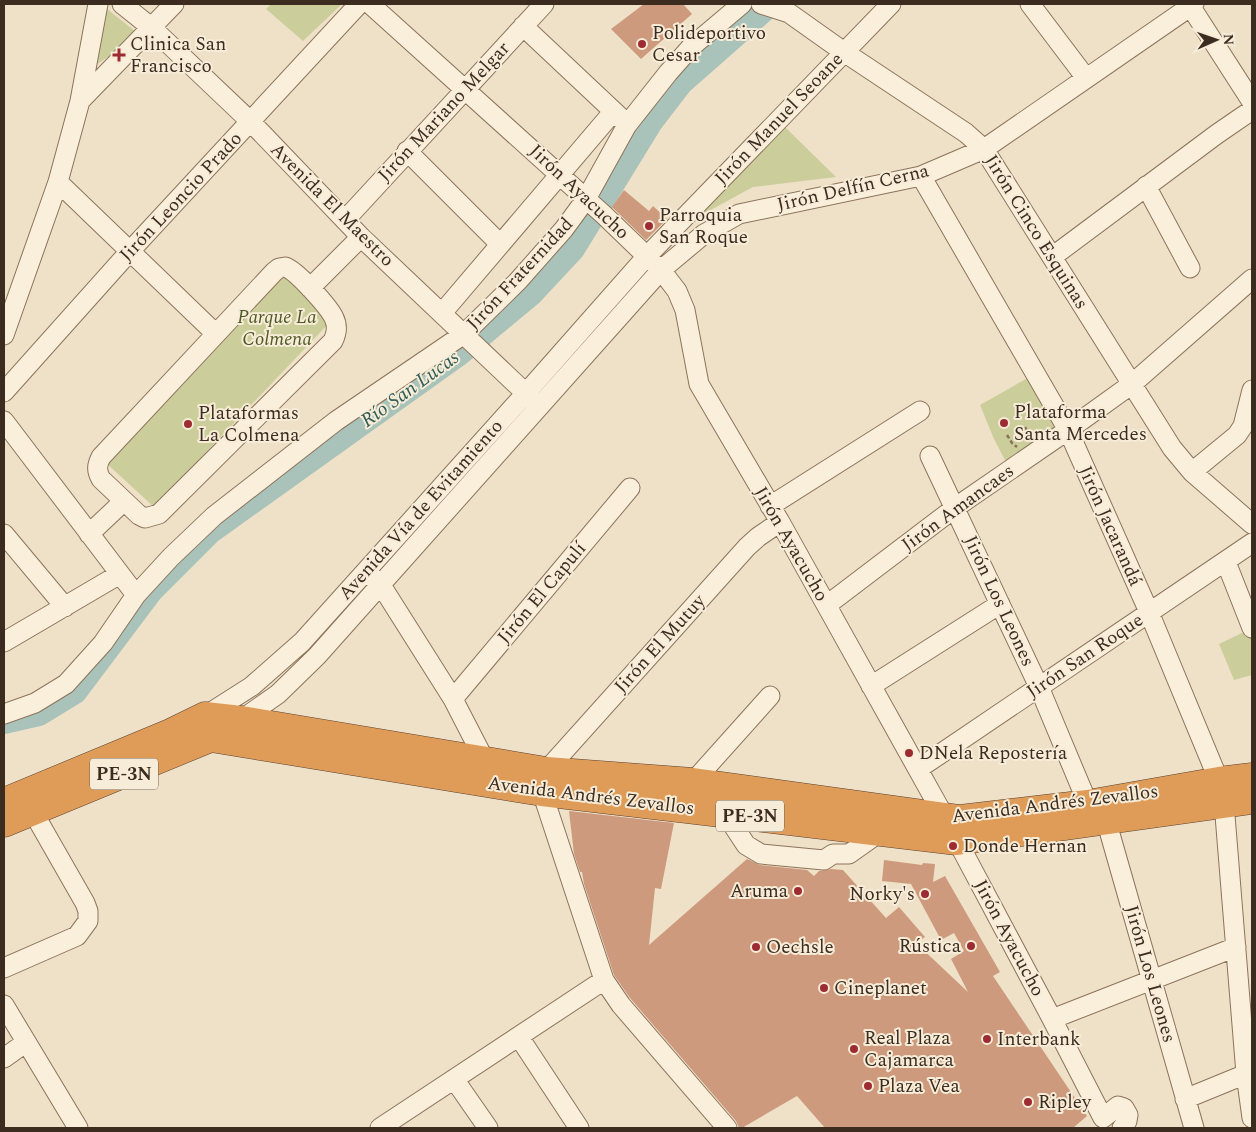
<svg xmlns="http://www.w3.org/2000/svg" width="1256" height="1132" font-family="Spectral,serif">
	<rect width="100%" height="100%" fill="#efe1c8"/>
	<!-- green -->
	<path fill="#cbce9b" d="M271,4H342L303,41L266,9Z
		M107,9L140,35L93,67Z
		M783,125L836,177L753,187L696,218Z
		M281,272L332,320L154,507L106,463Z
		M1033,375L1060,425L1006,462L994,439L980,405Z
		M1250,629L1252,633V675L1234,680L1219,644Z"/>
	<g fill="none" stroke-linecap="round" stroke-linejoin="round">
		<!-- river -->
		<path stroke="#a9c3ba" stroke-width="24" d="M4,722L39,714L75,692L151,591L210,532L459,354L531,294L573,249L651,122L681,83L771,4"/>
	</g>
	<!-- building -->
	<path fill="#ce9a7d" d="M644,4H683L692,14L641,59L611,29Z
		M624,190L649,211L653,206L667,219L646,240L612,207Z
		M569,811L674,823L661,889L655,888L649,945L747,859L760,865L807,870L814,876L819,871L831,869L843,870L886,918L899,907L925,937L916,943L968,992L951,959L964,951L954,933L941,940L911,884L882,881L884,860L922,865L923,863L935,864L933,882L945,876L1000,972L993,976L1087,1116L1073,1128H825L797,1096L742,1128H739L736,1121L630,998L614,975L584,884L582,872H580L574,854Z"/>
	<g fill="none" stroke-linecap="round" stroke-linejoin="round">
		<defs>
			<path id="minor" d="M122,4L152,28L251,122L361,237L535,402
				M370,4L604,215L661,270L677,291L685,310L699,384L780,522L945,818L1052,1019L1103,1118L1118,1106L1124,1108L1128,1115L1127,1121L1122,1128
				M761,4L789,13L844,52L966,133L984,149L1172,448L1192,472L1252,524
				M1030,4L1086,78
				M1189,4L1252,102
				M523,26L623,120
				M80,101L174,4
				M407,151L500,244
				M921,176L1068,430L1149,612L1219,781
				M58,182L216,334
				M1146,186L1190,268
				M345,220L544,4
				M1052,257L1217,134L1252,110
				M285,267C296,270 329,307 334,318C338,326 337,333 333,341L159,514L145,518L139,515L101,479C96,470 97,465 101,457L274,272L279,268Z
				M310,288L361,237
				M442,313L613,112
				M4,335L58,182L80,101L98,4
				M4,392L131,250L359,4
				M4,421L136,595
				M930,456L1039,687L1088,804
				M1192,472L1237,435L1243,426L1252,390
				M770,506L920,411
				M4,534L65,607
				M89,534L124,501
				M1226,562L1252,628
				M372,577L381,585L453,699L485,761
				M827,605L956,507L1068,430L1132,384L1252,279
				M4,642L120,574
				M871,686L1000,604
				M453,699L630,488
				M4,714L35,703L66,684L103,643L136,595L171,557L214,516L336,421L464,334L518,281L564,229L586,199L627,125L668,73L691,47L742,4
				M205,716L252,686L302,642L526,393L647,256L891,4
				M241,720L278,694L317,656L661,270L704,234L739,214L921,176L984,149L1194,4
				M918,769L1252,543
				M693,782L770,696
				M1224,803L1246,1074L1252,1118
				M725,813L746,845L761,854L824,860L833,854H849L880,832
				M1106,820L1194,1128
				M4,968L77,936L88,921V911L85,903L33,812
				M4,1005L78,1128
				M1052,1019L1236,947
				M519,1037L579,1128
				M4,1058L25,1043
				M454,1079L488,1128
				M1185,1099L1246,1074
				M380,1128L604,980
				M727,1128L621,1005L604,980L542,792L546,771L747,547L758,537L780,522"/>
			<path id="highway" d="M168,734L211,738L542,792L957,841L1252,800
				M4,802L168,734L205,716L241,720L546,771L693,782L960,819L1088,804L1219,781L1252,777
				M4,823L208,739"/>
		</defs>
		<!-- minor casing -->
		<use href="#minor" stroke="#8c735c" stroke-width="21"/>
		<!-- highway casing -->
		<use href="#highway" stroke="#5a4130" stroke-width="29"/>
		<!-- path -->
		<path stroke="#8c735c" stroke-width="2.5" stroke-dasharray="4 2.5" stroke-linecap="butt" d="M1025,427L1030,437
			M1007,435L1012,443L1017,447"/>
		<!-- minor -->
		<use href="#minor" stroke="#faefdb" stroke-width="19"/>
		<!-- highway -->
		<use href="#highway" stroke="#df9c58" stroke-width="28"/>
	</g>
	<!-- markers -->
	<g fill="#9c2b32" stroke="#f7ecd7" stroke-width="2">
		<circle cx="642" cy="44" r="5"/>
		<path d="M116.5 47.5h5v5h5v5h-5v5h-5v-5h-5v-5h5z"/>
		<circle cx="649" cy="226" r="5"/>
		<circle cx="1004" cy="423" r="5"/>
		<circle cx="188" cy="424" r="5"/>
		<circle cx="909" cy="753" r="5"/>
		<circle cx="953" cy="846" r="5"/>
		<circle cx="798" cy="891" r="5"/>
		<circle cx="925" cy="894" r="5"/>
		<circle cx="971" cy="946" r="5"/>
		<circle cx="756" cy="947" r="5"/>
		<circle cx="824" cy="988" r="5"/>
		<circle cx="987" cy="1039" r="5"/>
		<circle cx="854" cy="1049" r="5"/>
		<circle cx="868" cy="1086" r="5"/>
		<circle cx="1028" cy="1102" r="5"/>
	</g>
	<g text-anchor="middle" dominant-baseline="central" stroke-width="4" stroke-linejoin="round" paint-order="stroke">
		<!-- shield labels -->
		<g fill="#f7ecd7" stroke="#746657" stroke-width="1">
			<rect x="90" y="758.5" width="68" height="31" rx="4"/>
			<rect x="716" y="800.5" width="68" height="31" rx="4"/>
		</g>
		<g font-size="18" font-weight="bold" fill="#3c2c20">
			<text x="124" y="774">PE-3N</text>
			<text x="750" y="816">PE-3N</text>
		</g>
		<!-- poi labels -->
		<g font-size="19" fill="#3c2c20" stroke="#f7ecd7" text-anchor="start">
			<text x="652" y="33">Polideportivo<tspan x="652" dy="22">Cesar</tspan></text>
			<text x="130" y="44">Clinica San<tspan x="130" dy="22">Francisco</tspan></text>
			<text x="659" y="215">Parroquia<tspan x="659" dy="22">San Roque</tspan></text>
			<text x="1014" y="412">Plataforma<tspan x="1014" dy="22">Santa Mercedes</tspan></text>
			<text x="198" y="413">Plataformas<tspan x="198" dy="22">La Colmena</tspan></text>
			<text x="919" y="753">DNela Repostería</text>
			<text x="963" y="846">Donde Hernan</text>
			<text x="788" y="891" text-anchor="end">Aruma</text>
			<text x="915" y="894" text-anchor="end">Norky's</text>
			<text x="961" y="946" text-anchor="end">Rústica</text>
			<text x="766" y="947">Oechsle</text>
			<text x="834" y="988">Cineplanet</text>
			<text x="864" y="1038">Real Plaza<tspan x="864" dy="22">Cajamarca</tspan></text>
			<text x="997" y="1039">Interbank</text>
			<text x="878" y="1086">Plaza Vea</text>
			<text x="1038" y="1102">Ripley</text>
		</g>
		<!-- street labels -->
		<g font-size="19" fill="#3c2c20" stroke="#f7ecd7">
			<text transform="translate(444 112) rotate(-47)">Jirón Mariano Melgar</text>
			<text transform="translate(779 119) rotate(-46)">Jirón Manuel Seoane</text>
			<text transform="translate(853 188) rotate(-13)">Jirón Delfín Cerna</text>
			<text transform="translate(579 192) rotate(43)">Jirón Ayacucho</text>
			<text transform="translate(181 197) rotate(-47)">Jirón Leoncio Prado</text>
			<text transform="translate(332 205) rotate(45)">Avenida El Maestro</text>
			<text transform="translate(1036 232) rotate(58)">Jirón Cinco Esquinas</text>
			<text transform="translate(520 274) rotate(-47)">Jirón Fraternidad</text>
			<text transform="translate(958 508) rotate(-36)">Jirón Amancaes</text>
			<text transform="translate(421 510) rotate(-48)">Avenida Vía de Evitamiento</text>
			<text transform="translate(1110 526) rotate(66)">Jirón Jacarandá</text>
			<text transform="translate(791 544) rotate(60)">Jirón Ayacucho</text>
			<text transform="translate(542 593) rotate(-50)">Jirón El Capulí</text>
			<text transform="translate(999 601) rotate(65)">Jirón Los Leones</text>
			<text transform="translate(660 644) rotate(-48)">Jirón El Mutuy</text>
			<text transform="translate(1085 656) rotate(-34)">Jirón San Roque</text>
			<text transform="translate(591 796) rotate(7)">Avenida Andrés Zevallos</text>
			<text transform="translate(1055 804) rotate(-7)">Avenida Andrés Zevallos</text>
			<text transform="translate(1009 938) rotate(62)">Jirón Ayacucho</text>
			<text transform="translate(1150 974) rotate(74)">Jirón Los Leones</text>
		</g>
		<!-- park labels -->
		<g font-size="19" font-style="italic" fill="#4f5926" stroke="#f7ecd7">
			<text x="277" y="317">Parque La<tspan x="277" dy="22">Colmena</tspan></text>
		</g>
		<!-- water labels -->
		<g font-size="20" font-style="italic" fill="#2f5c57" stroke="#f7ecd7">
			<text transform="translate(410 389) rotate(-36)">Río San Lucas</text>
		</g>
	</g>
	<!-- border -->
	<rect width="1256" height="1132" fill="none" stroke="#3c2c20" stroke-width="10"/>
	<!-- north arrow -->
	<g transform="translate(1216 40) rotate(88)" stroke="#f7ecd7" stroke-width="4" paint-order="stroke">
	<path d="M0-4L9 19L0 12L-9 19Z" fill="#3c2c20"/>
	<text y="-8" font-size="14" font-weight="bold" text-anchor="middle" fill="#3c2c20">N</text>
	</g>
</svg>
